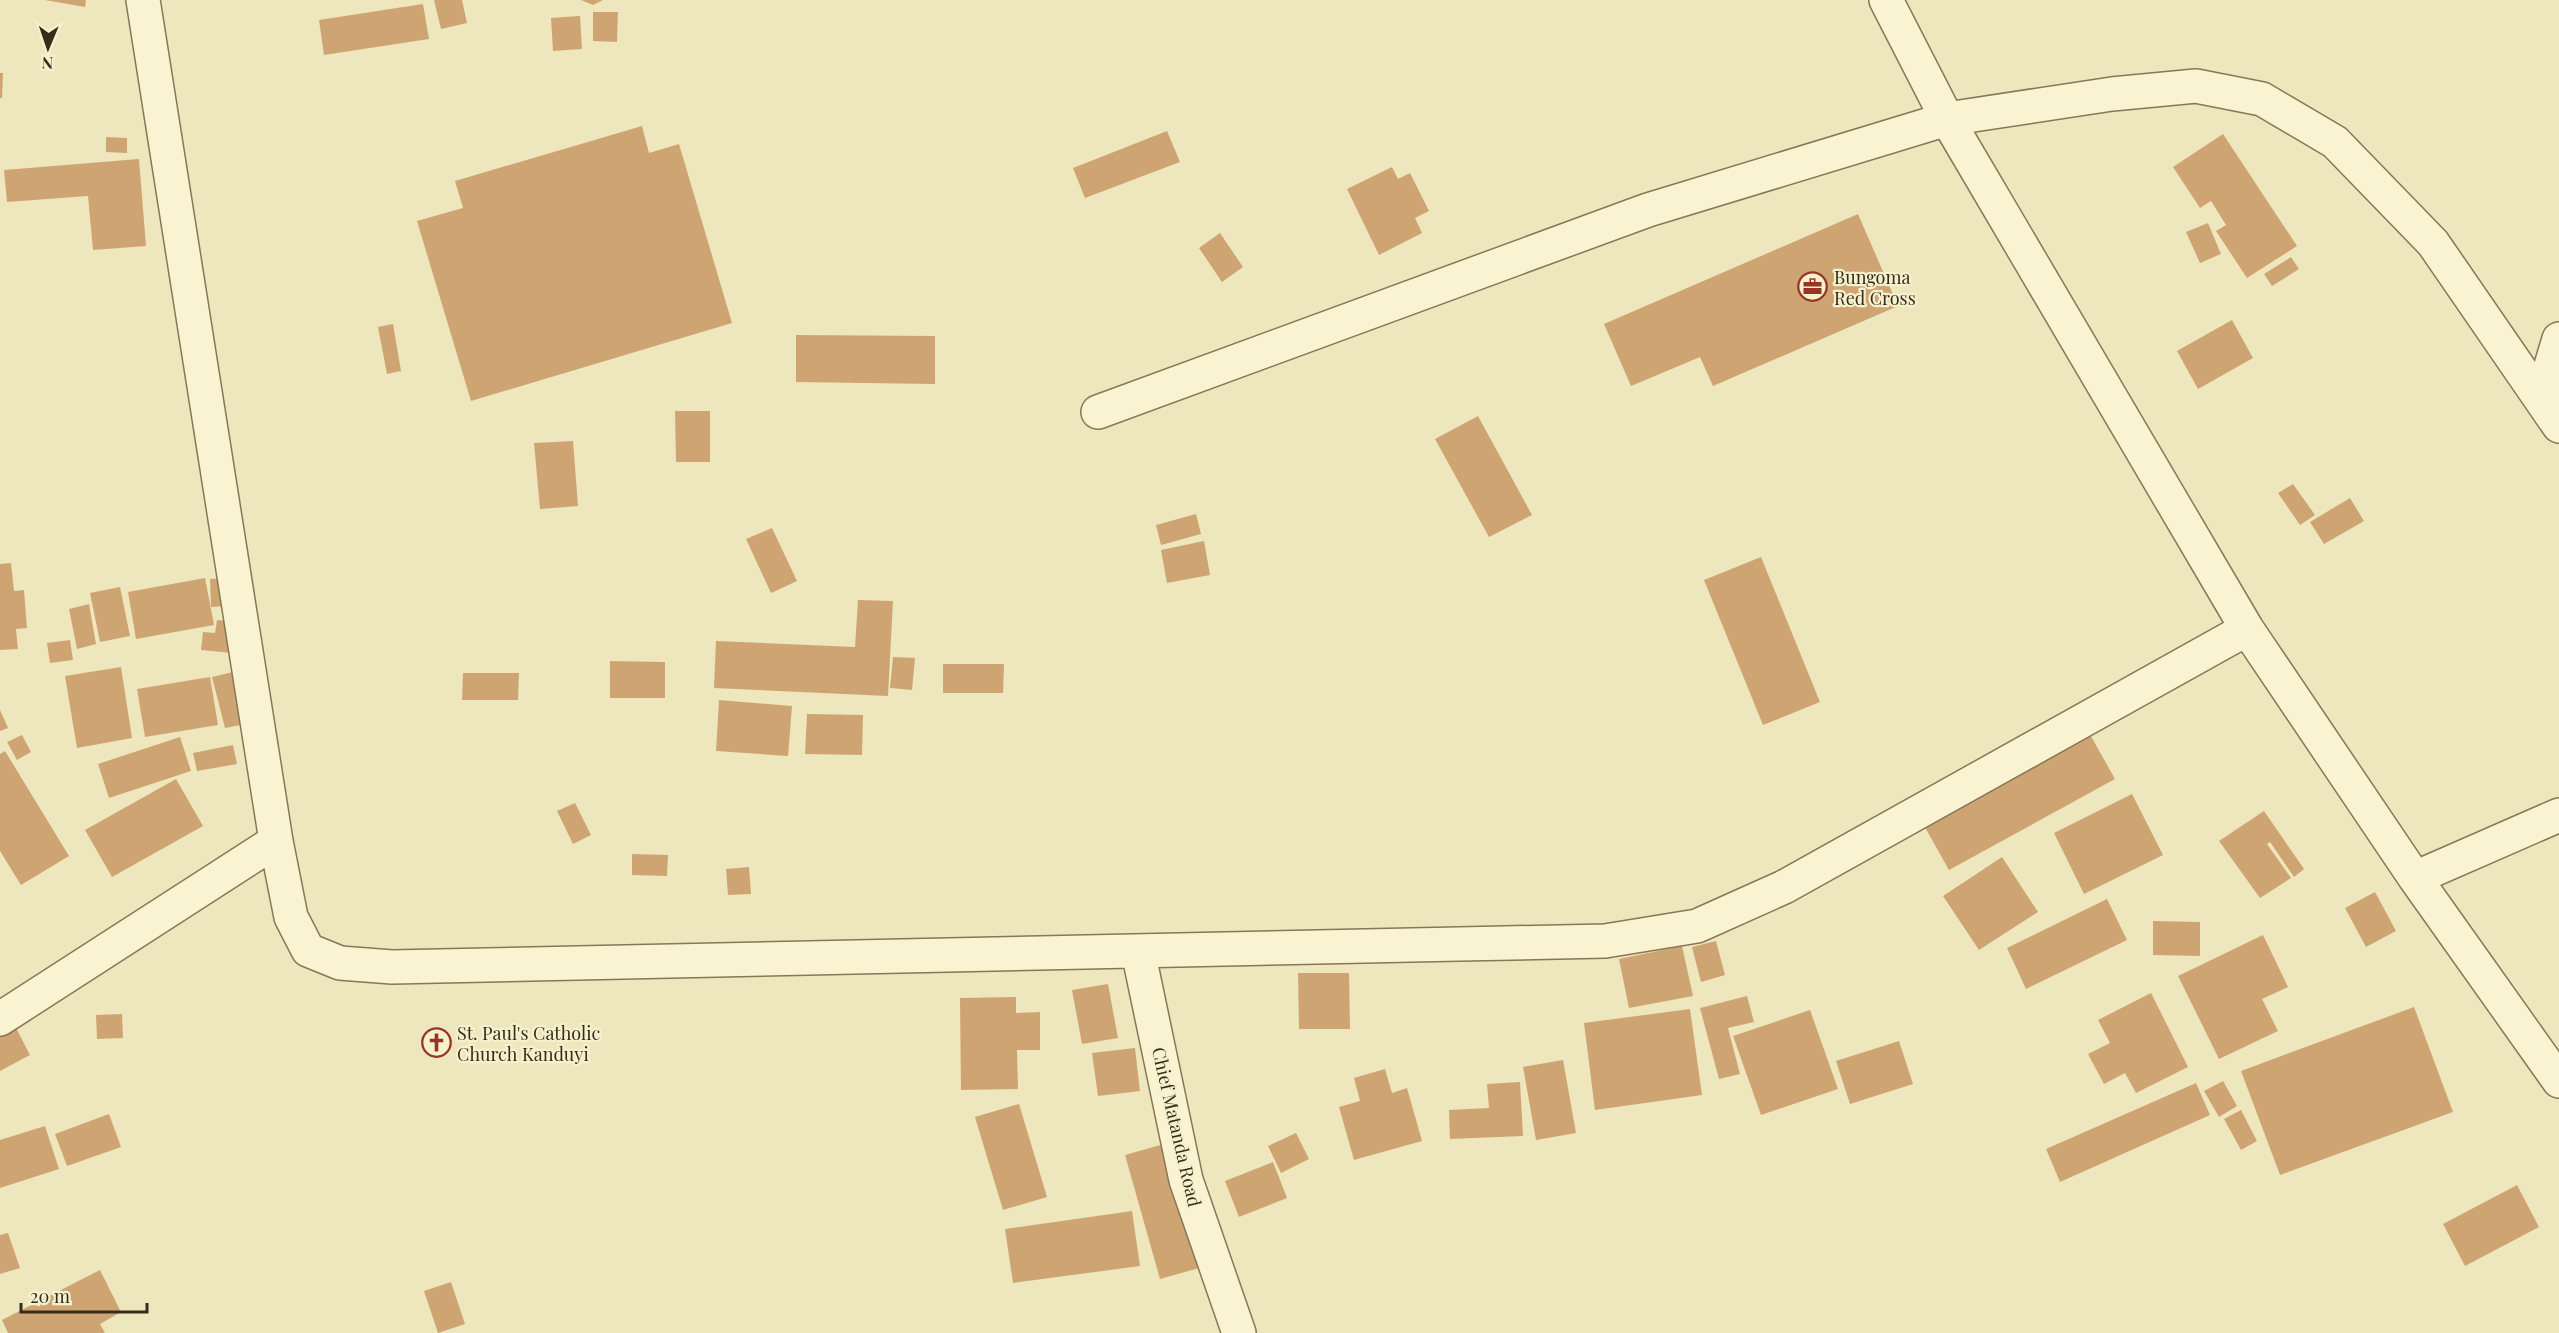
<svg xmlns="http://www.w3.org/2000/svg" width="2559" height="1333" font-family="'Playfair Display',serif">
	<rect width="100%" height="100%" fill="#eee6bd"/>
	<!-- building -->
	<path fill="#cea572" d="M45,0H86L85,7Z
		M434,0H462L467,23L441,29Z
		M581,0H603L593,5Z
		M423,4L429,39L324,55L319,20Z
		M593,12H618L617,42L593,41Z
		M580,16L582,49L553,51L551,18Z
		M0,73H3L2,98H0Z
		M642,126L649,153L679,144L732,323L471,401L417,221L463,208L455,181Z
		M1167,131L1180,162L1085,198L1073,168Z
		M2223,134L2297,246L2247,278L2216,231L2226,225L2211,201L2200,208L2173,167Z
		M106,137L127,138V153L106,152Z
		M139,159L146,246L93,250L88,196L7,202L4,170Z
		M1392,167L1398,179L1410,173L1429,211L1415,218L1422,233L1379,255L1347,189Z
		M1858,214L1898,306L1713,386L1700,357L1631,386L1604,324Z
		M2208,223L2221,254L2200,263L2186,232Z
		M1220,233L1243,267L1222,282L1199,248Z
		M2291,257L2299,269L2272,286L2264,274Z
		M2232,320L2253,358L2198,389L2177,351Z
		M393,324L401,371L387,374L378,327Z
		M796,335L935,336V384L796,382Z
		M675,411H710V462H676Z
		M1478,416L1532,515L1489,537L1435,439Z
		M573,441L578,506L540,509L534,443Z
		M2293,484L2315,515L2300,525L2278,493Z
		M2350,498L2364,521L2324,544L2310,522Z
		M1196,514L1201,534L1161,545L1156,525Z
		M772,528L797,581L771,593L746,539Z
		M1204,541L1210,575L1167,583L1161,550Z
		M1761,557L1820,702L1763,725L1704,580Z
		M11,563L14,591L24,590L27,628L16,629L18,649L0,650V564Z
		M205,578L214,625L136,639L128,592Z
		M227,578L228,606L211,607L210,579Z
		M120,587L130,636L100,642L90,593Z
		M858,600L893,601L888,696L714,688L716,641L855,647Z
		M89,604L96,644L77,649L69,609Z
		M217,620L228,621L232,653L201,650L203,632L215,633Z
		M70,640L73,660L50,663L47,643Z
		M893,657L915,658L912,690L890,688Z
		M610,661L665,662V698H610Z
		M943,664H1004L1003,693H943Z
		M121,667L132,738L77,748L65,676Z
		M233,672L245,724L225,728L212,677Z
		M463,673H519L518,700H462Z
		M210,677L218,725L145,737L137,689Z
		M719,700L792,706L788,756L716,751Z
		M0,710L8,728L0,731Z
		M807,714L863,715L862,755L805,754Z
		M2088,731L2115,779L1949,870L1922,822Z
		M22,735L31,752L17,760L7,742Z
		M180,737L191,771L109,798L98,764Z
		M233,745L237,764L197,771L193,753Z
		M5,751L69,856L21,885L0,851V754Z
		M176,779L203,826L112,877L85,830Z
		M2132,794L2163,855L2084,894L2054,833Z
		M575,803L591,835L573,844L557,811Z
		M2264,811L2304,869L2294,877L2270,842L2267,844L2291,878L2260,898L2219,841Z
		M632,854L668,855L667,876L632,875Z
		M2002,857L2038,912L1979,950L1943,896Z
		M749,867L751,894L728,895L726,869Z
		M2375,892L2396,931L2366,947L2345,908Z
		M2107,899L2127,940L2026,989L2007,948Z
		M2153,921L2200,922V956L2153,955Z
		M2263,935L2288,987L2262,999L2278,1031L2219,1059L2178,976Z
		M1716,941L1725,975L1701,982L1692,947Z
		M1682,946L1693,996L1629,1008L1619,959Z
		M1298,973H1349L1350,1029H1299Z
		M1108,984L1118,1038L1082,1044L1072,990Z
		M2151,993L2188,1067L2136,1093L2125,1073L2104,1084L2088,1054L2110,1043L2098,1020Z
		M1747,996L1754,1022L1728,1028L1740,1074L1719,1079L1700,1008Z
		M1016,997V1013L1040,1012V1050H1017L1018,1089L961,1090L960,998Z
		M2414,1007L2453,1112L2280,1175L2241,1071Z
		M1690,1009L1702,1095L1595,1110L1584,1023Z
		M1810,1010L1838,1089L1761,1115L1733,1036Z
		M122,1014L123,1038L97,1039L96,1015Z
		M14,1024L30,1055L0,1071V1031Z
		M1899,1041L1913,1084L1850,1104L1836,1061Z
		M1135,1048L1140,1091L1098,1096L1092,1053Z
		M1563,1060L1576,1133L1536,1140L1523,1067Z
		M1385,1069L1392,1093L1407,1088L1422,1141L1354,1160L1339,1107L1360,1101L1354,1078Z
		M2223,1081L2237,1106L2219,1117L2204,1091Z
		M1520,1082L1523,1136L1450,1139L1449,1110L1489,1108L1487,1084Z
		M2196,1083L2210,1115L2060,1182L2046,1149Z
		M1019,1104L1047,1197L1003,1210L975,1117Z
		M2241,1110L2257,1141L2241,1150L2224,1119Z
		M109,1114L121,1147L67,1166L55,1134Z
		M45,1126L59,1169L0,1188V1140Z
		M1296,1133L1309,1159L1281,1173L1268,1146Z
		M1164,1144L1199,1268L1160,1279L1125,1155Z
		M1273,1162L1287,1198L1239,1217L1225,1181Z
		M2517,1185L2539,1227L2465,1266L2443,1224Z
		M1132,1211L1140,1266L1013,1283L1005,1229Z
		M8,1233L20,1268L0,1274V1235Z
		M100,1270L121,1312L100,1324L105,1333H8L2,1320Z
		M451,1282L465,1324L438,1333L424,1291Z"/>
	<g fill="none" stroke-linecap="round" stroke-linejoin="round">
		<defs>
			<path id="minor" d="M143,0L276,841L291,917L308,950L340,963L392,967L1459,944L1605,941L1697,926L1784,887L2247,629
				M1886,0L1947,119L2247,629L2415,878L2559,1081
				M2541,399L2559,339
				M1098,412L1648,210L1947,119L2112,94L2196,86L2262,99L2335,142L2433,243L2559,426
				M2415,878L2559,815
				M1138,951L1186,1180L1239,1333
				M0,1019L276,841"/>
		</defs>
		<!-- minor casing -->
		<use href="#minor" stroke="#877756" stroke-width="36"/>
		<!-- minor -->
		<use href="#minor" stroke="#f9f3d1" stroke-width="33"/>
	</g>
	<!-- icons -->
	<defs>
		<symbol id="office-ring" viewBox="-11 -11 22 22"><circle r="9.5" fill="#f6f0cd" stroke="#973425" stroke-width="1.5"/><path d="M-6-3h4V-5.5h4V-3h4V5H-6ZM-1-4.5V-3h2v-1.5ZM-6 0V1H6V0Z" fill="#973425"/></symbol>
		<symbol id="church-ring" viewBox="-11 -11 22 22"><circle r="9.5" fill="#f6f0cd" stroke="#973425" stroke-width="1.5"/><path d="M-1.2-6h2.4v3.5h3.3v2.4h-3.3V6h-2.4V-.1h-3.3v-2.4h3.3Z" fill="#973425"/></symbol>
	</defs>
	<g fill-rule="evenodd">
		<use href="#office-ring" x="1796" y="270" width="33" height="33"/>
		<use href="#church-ring" x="420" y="1026" width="33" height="33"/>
	</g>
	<g text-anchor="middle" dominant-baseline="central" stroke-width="4.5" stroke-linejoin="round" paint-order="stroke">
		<!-- poi labels -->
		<g font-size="18" fill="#362c1b" stroke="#f6f0cd" text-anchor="start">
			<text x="1834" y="277">Bungoma<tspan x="1834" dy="21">Red Cross</tspan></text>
			<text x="457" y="1033">St. Paul's Catholic<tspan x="457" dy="21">Church Kanduyi</tspan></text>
		</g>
		<!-- street labels -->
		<g font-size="18" fill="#362c1b" stroke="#f6f0cd">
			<text transform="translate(1177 1127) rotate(77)">Chief Matanda Road</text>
		</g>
	</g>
	<!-- north arrow -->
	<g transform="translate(48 48) rotate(182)" stroke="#f6f0cd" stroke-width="4.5" paint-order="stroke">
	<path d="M0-4.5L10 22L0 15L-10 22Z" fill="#362c1b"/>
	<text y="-9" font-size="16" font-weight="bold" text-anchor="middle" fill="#362c1b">N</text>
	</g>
	<!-- scale -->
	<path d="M21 1303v9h126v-9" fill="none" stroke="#362c1b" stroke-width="3"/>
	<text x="30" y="1303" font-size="18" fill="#362c1b" stroke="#f6f0cd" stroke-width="4.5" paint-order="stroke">20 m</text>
</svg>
